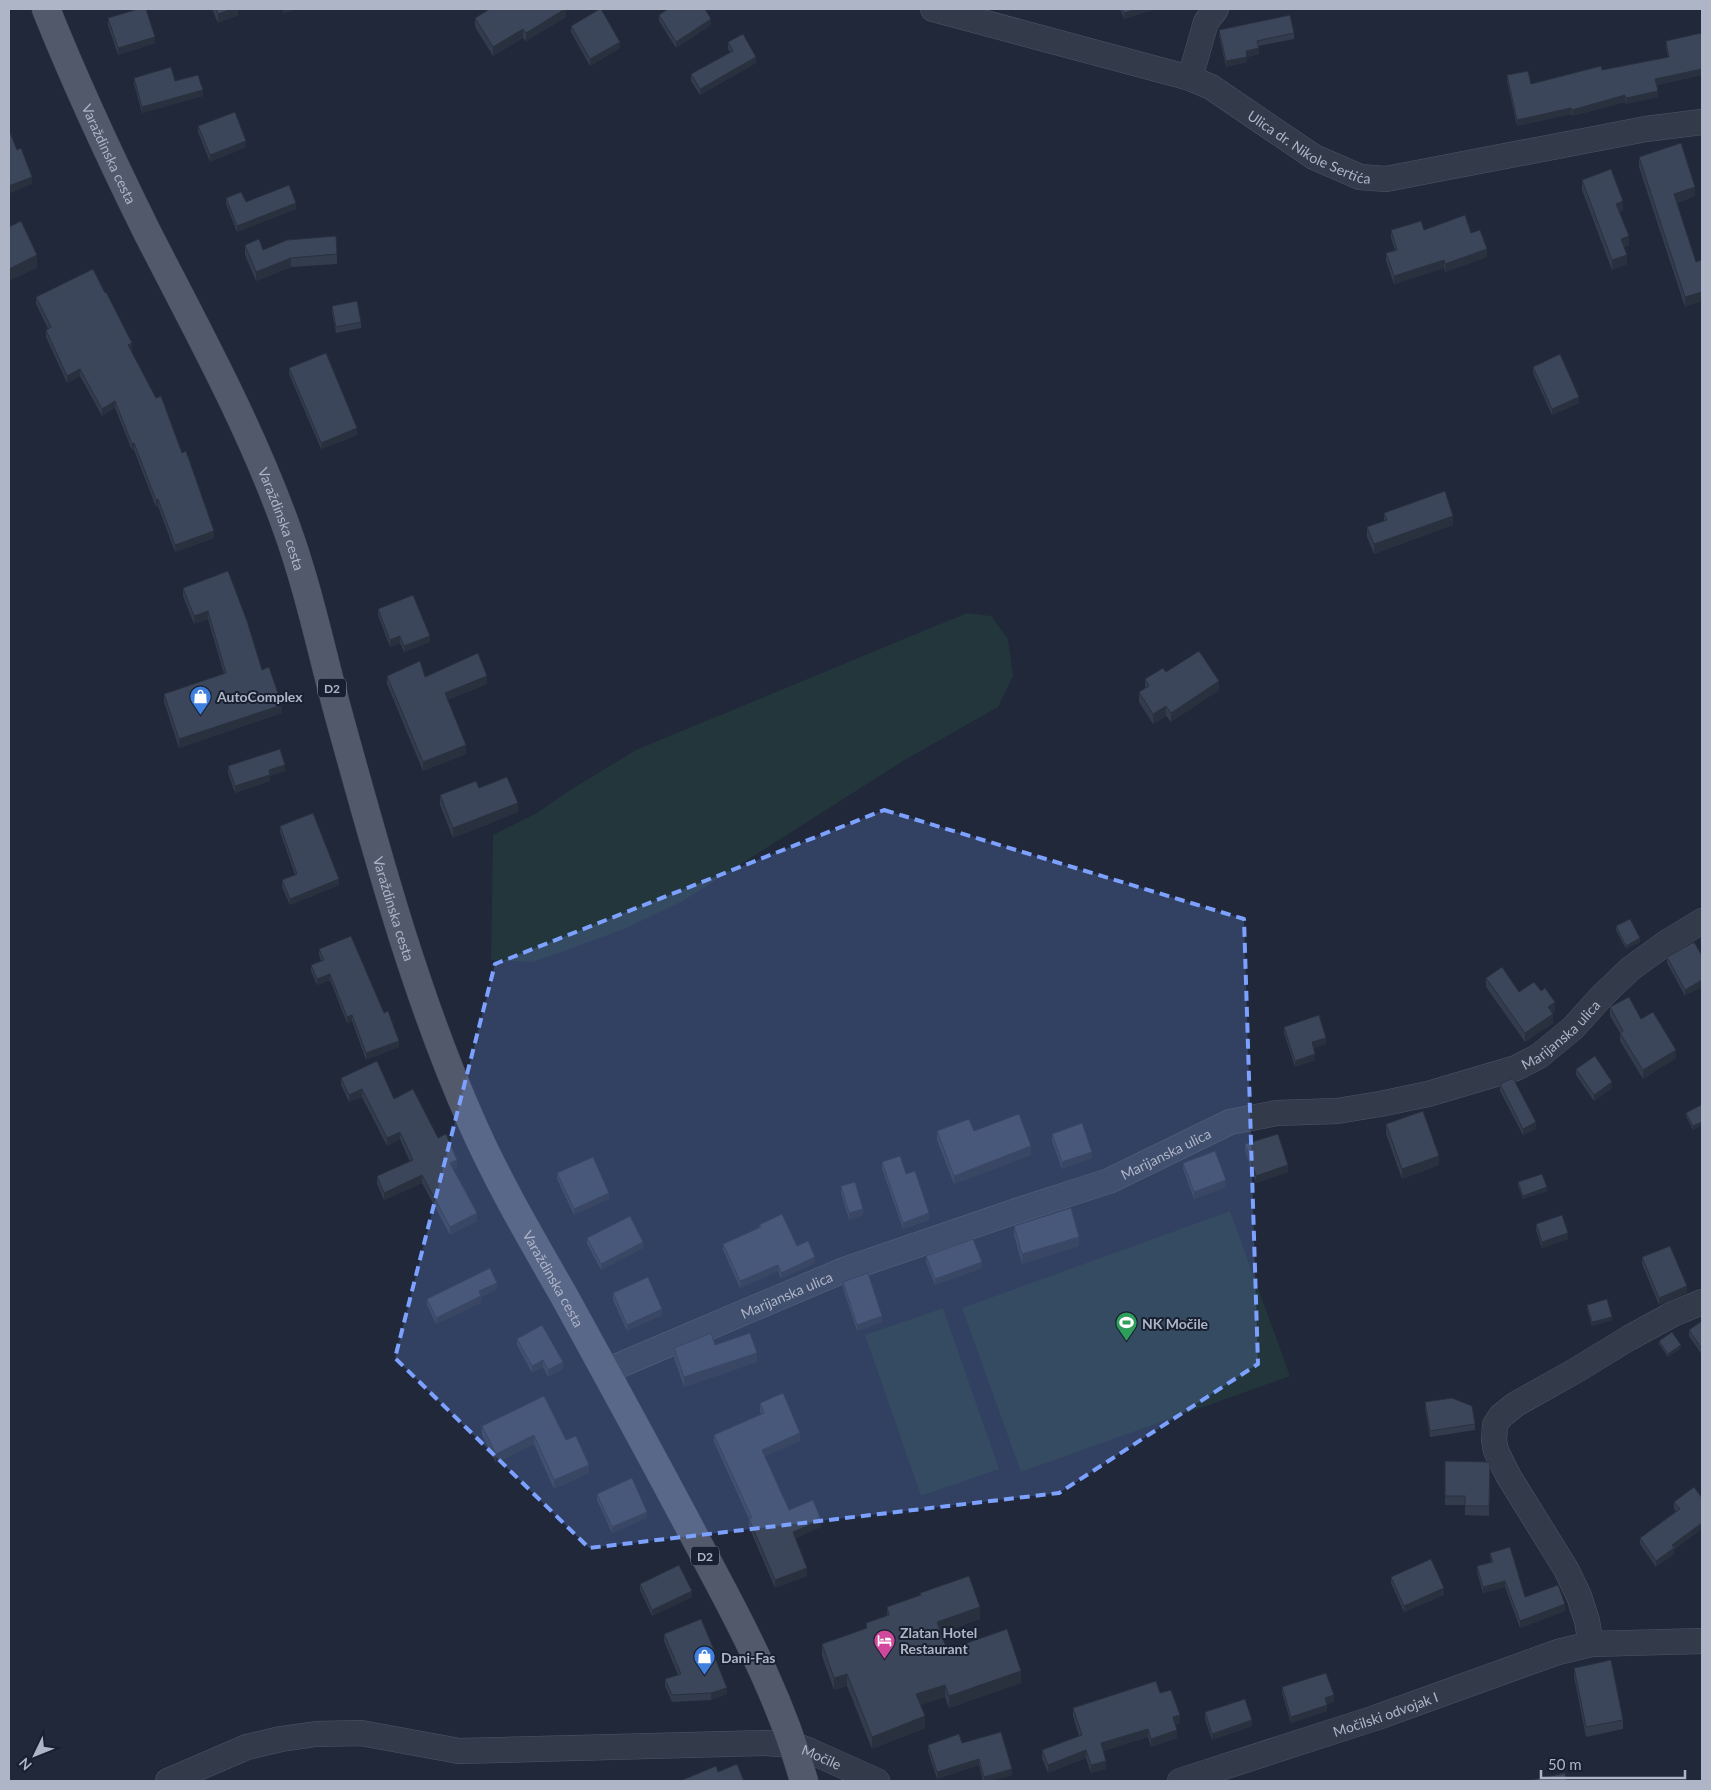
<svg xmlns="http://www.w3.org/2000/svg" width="1711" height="1790" font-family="Lato,sans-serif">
	<rect width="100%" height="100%" fill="#20283a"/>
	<!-- green -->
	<path fill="#22363b" d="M967,613L991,616L1008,639L1013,676L998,707L903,761L683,901L622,930L533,962L491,960L493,835L537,813L570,790L636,750Z
		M1230,1211L1290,1376L1021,1472L962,1308Z
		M943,1308L999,1469L921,1496L865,1335Z"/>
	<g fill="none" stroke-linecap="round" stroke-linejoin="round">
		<defs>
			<g id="minor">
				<path id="s1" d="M933,9L1190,78L1211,87L1314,157L1360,177L1386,179L1646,129L1702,122"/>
				<path d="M1190,78L1206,22L1216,9"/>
				<path id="s2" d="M606,1371L844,1270L1022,1209L1109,1181L1230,1122L1277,1113L1337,1111L1380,1104L1428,1094L1516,1068L1539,1056L1573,1028L1602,996L1630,969L1666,943L1702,921"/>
				<path d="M1591,1644L1587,1621L1579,1596L1566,1569L1509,1477L1496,1451L1494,1440L1495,1425L1501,1416L1516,1404L1575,1371L1629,1338L1673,1314L1702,1302"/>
				<path id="s3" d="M168,1781L247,1747L281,1739L316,1734L361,1733L459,1751L766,1743L794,1745L810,1751L877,1781"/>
				<path id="s4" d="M1180,1781L1375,1718L1558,1652L1591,1644L1702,1641"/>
			</g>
			<g id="major">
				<path id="s5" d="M46,9C76,84 110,157 146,230C196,328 250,425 287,529C309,590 322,654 339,716C377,853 414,992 472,1123C498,1182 531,1238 563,1294C613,1385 663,1476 711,1568C748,1637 783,1706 804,1781"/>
			</g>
		</defs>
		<!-- minor casing -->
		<use href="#minor" stroke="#4e5565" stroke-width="26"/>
		<!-- major casing -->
		<use href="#major" stroke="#3d4454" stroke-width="29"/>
		<!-- minor -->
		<use href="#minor" stroke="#333b4a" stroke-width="25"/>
		<!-- major -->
		<use href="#major" stroke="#51596b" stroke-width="28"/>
	</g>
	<!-- wall -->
	<path fill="#333c4d" d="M212,9H238V15L218,23Z
		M1120,9H1155L1124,19Z
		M659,15L711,25L676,48L659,21Z
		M566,17L526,41L523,38L493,56L475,27V18Z
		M108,18L155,43L118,55L108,25Z
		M571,26L620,48L590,66L571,32Z
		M1219,30L1294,33V39L1258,46L1259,54L1247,57V62L1226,67L1219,35Z
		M1666,41H1702V75L1657,85L1658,97L1626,104L1625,102L1572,116L1571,114L1517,126L1507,81V75L1531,84L1602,70L1668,57L1666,47Z
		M728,42L756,63L700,95L691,81V74L730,52L728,49Z
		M134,78L175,81L203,96L142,113L134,84Z
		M198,126L246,147L210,162L198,132Z
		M1639,157L1695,196L1677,203L1696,262L1685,307L1639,167Z
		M1582,180L1623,210L1619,212L1629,245L1624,247L1627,264L1612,270L1582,190Z
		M226,198L246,202L296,209L237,232L226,204Z
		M1391,230H1424L1471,233L1487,257L1445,272L1444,268L1394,284L1386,261V253L1395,250L1391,238Z
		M245,245L263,250L337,254V264L291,267L256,281L245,255Z
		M36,297L132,350H131L214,538L175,552L158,506L156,507L134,450H132L115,408L102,416L80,376L67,383L46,337V330L48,329L36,304Z
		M332,306L361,322V328L336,333L332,312Z
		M1533,367L1579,403L1552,415L1533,373Z
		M289,368L357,435L321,449L289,374Z
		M1384,513L1453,525L1374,554L1367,537V527L1384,521Z
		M228,571L262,670L282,713L179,748L164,702V694L224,674L208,619L194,624L183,596V588Z
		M378,609L430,642L404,652L400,643L390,647L378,615Z
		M1166,672L1219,690L1171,722L1166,716L1153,724L1139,702V692L1145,688V679Z
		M387,676L425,677L487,684L447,700L466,754L423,771L387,684Z
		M228,766L285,771L270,776V781L235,793L228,773Z
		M440,795L518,812L453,838L440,805Z
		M280,826L339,885L290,905L282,887V880L295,875L280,832Z
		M1616,926L1640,942L1626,949L1616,930Z
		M319,949L384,1013L399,1047L366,1060L352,1021L347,1023L330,980L317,985L311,971V965L321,961L319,955Z
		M1702,956L1685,996L1667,963V957Z
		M1486,978L1519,992L1555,1012L1553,1013V1023L1525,1042L1486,987Z
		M1610,1007L1641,1019L1676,1058L1643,1079L1620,1041V1033L1610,1016Z
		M1284,1027L1326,1044L1313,1048L1315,1060L1295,1067L1284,1033Z
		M1576,1069L1612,1088L1594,1101L1576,1075Z
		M341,1078L394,1099L438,1138L457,1168L453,1169L477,1221L450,1235L422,1183L384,1200L377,1184V1176L410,1162L400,1139L387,1146L362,1097L349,1102L341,1085Z
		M1500,1084L1536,1129L1523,1135L1500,1091Z
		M1702,1107V1125L1693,1130L1686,1116V1113Z
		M1386,1124L1439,1165L1402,1179L1386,1134Z
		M937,1131H974L1031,1155L954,1184L937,1140Z
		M1052,1134L1092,1158L1062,1169L1052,1141Z
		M1245,1144L1288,1172L1256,1183L1245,1150Z
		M882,1162L906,1174L929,1220L903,1229L882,1169Z
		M1183,1163L1226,1187L1194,1199L1183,1169Z
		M557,1173L609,1199L574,1215L557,1179Z
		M1518,1182L1547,1191L1523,1199L1518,1186Z
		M841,1186L863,1215L849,1220L841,1193Z
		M1536,1224L1568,1239L1542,1248L1536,1230Z
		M759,1225L797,1246L815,1263L781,1279L778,1271L740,1288L723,1250V1244L759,1228Z
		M1014,1226L1079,1246L1022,1264L1014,1235Z
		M587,1238L643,1248L601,1270L587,1244Z
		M926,1256L982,1268L935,1285L926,1262Z
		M1642,1257L1687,1293L1659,1305L1642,1264Z
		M843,1282L882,1322L857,1331L843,1288Z
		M497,1289L481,1297V1303L436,1324L427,1305V1299Z
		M613,1293L662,1315L627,1331L613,1300Z
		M1587,1305L1612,1320L1592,1326L1587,1309Z
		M1702,1321V1355L1689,1336V1330Z
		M517,1339L563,1369L548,1377L543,1367L532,1373L517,1345Z
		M1659,1341L1681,1348L1668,1357L1659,1344Z
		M715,1345L757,1362L684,1387L674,1358V1348Z
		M1425,1402L1475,1424V1430L1430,1437L1425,1408Z
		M760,1403L800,1441L764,1456L789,1510L821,1527L795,1538L807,1576L775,1588L749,1527V1519L714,1442V1435L761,1414L760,1411Z
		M482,1426L566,1440L589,1473L554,1489L534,1444L496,1463L482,1435Z
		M1445,1461L1490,1462L1489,1516L1465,1515V1505H1445Z
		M597,1494L647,1518L612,1533L597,1500Z
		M1702,1498L1674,1550V1554L1656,1567L1640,1544V1538L1676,1511L1674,1509V1502Z
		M1490,1553L1525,1597L1565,1611L1520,1628L1505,1587L1483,1593L1477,1572V1566L1491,1562Z
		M1391,1577L1444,1595L1404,1612L1391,1583Z
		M640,1584L692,1597L652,1616L640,1590Z
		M920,1593L980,1619L941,1633L947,1650L1021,1683L949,1708L945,1697L920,1705L925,1728L872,1749L847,1686L834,1690L822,1656V1644L866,1629V1623L887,1616V1607L920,1595Z
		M664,1634L715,1658L727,1694L711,1700L672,1702L665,1686V1679L678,1675L664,1641Z
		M1574,1668L1623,1720V1729L1586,1737L1574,1677Z
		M1282,1687L1334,1702L1327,1704V1711L1291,1723L1282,1693Z
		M1160,1693L1180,1723L1176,1724L1177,1738L1151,1747L1148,1737L1103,1751L1106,1769L1091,1773L1086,1758L1048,1773L1042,1758V1750L1079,1736L1073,1716V1708Z
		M1205,1712L1252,1726L1212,1740L1205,1719Z
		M962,1743L1012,1775L991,1781H983L979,1765L937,1779L928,1751V1745Z"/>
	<!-- shaded-wall -->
	<path fill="#29313f" d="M232,9H238V15L218,23V14Z
		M283,9H297L283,14Z
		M566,9V17L526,41V33Z
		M1136,9H1155L1124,19V13Z
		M711,19V25L676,48V42Z
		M523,29V38L493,56V47Z
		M155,37V43L118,55V48Z
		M620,42V48L590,66V59Z
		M1259,48V54L1246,57V51Z
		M756,57V63L700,95V89Z
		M1247,57V62L1226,67V61Z
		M1702,69V75L1655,85V79Z
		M203,90V96L142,113V107Z
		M1658,91V97L1626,104V98Z
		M1625,95V102L1572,116V110Z
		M1571,108V114L1517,126V120Z
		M246,141V147L210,162V155Z
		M32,177V184L9,194V186Z
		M1695,187V196L1674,204V194Z
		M1623,201V210L1616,213V204Z
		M296,203V209L237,232V226Z
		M1629,236V245L1621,248V239Z
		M1487,249V257L1445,272V264Z
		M37,255V268L9,281V269Z
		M1627,255V264L1612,270V260Z
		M291,258V267L256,281V272Z
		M1444,260V268L1394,284V276Z
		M1702,292V301L1685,307V297Z
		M132,343V350L128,352V345Z
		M80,369V376L67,383V376Z
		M1579,397V403L1552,415V409Z
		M115,401V408L102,416V409Z
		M357,428V435L321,449V443Z
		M134,443V450H132V444Z
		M158,499V506L156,507V500Z
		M1453,516V525L1374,554V544Z
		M214,531V538L175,552V545Z
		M208,611V619L194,624V616Z
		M400,636V643L390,647V640Z
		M430,636V642L404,652V646Z
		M487,676V684L445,701V693Z
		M1219,681V690L1171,722V713Z
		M282,705V713L179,748V739Z
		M1166,706V716L1153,724V714Z
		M466,745V754L423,771V762Z
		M285,765V771L270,776V781L235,793V786L269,770Z
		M518,803V812L453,838V828Z
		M339,879V885L290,905V899Z
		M1640,938V942L1626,949V946Z
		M330,974V980L317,985V979Z
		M1702,980V987L1685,996V990Z
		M1555,1002V1012L1548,1016V1007Z
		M1553,1014V1023L1525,1042V1033Z
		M352,1015V1021L347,1023V1017Z
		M1326,1038V1044L1312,1049V1042Z
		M399,1041V1047L366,1060V1053Z
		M1676,1050V1058L1643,1079V1070Z
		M1315,1054V1060L1295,1067V1061Z
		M1612,1082V1088L1594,1101V1095Z
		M362,1089V1097L349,1102V1095Z
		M1536,1122V1129L1523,1135V1129Z
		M1702,1122V1125L1693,1130V1126Z
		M400,1132V1139L387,1146V1138Z
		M1031,1146V1155L954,1184V1176Z
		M1092,1152V1158L1062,1169V1162Z
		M1439,1156V1165L1402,1179V1169Z
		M457,1160V1168L450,1171V1163Z
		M1288,1165V1172L1256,1183V1176Z
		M422,1175V1183L384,1200V1193Z
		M1226,1180V1187L1194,1199V1192Z
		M1547,1187V1191L1523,1199V1196Z
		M609,1193V1199L574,1215V1209Z
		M863,1209V1215L849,1220V1213Z
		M477,1213V1221L450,1235V1227Z
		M929,1213V1220L903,1229V1223Z
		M1568,1233V1239L1542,1248V1242Z
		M1079,1237V1246L1022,1264V1254Z
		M643,1242V1248L601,1270V1264Z
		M815,1257V1263L781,1279V1273Z
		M982,1262V1268L935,1285V1279Z
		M778,1265V1271L740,1288V1281Z
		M497,1283V1289L481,1297V1303L436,1324V1318L479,1291Z
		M1687,1286V1293L1659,1305V1298Z
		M662,1309V1315L627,1331V1325Z
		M882,1316V1322L857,1331V1325Z
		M1612,1317V1320L1592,1326V1322Z
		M1681,1345V1348L1668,1357V1354Z
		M757,1353V1362L684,1387V1377Z
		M543,1360V1367L532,1373V1366Z
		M563,1362V1369L548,1377V1370Z
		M800,1433V1441L762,1458V1450Z
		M534,1435V1444L496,1463V1454Z
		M589,1465V1473L554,1489V1480Z
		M647,1512V1518L612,1533V1527Z
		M821,1520V1527L793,1540V1532Z
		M1702,1523V1529L1674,1550V1554L1656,1567V1561L1672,1545Z
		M807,1568V1576L775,1588V1580Z
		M1505,1581V1587L1483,1593V1587Z
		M1444,1588V1595L1404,1612V1606Z
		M692,1591V1597L652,1616V1610Z
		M1565,1604V1611L1520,1628V1621Z
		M980,1607V1619L937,1634V1622Z
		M1021,1671V1683L949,1708V1696Z
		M847,1674V1686L834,1690V1678Z
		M945,1685V1697L916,1707V1694Z
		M727,1688V1694L711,1700V1693Z
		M1334,1695V1702L1325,1704V1698Z
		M1327,1705V1711L1291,1723V1717Z
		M1180,1715V1723L1173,1725V1717Z
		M925,1716V1728L872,1749V1737Z
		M1252,1720V1726L1212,1740V1734Z
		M1148,1729V1737L1101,1752V1743Z
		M1177,1730V1738L1151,1747V1739Z
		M1086,1750V1758L1048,1773V1765Z
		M979,1759V1765L937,1779V1772Z
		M1106,1761V1769L1091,1773V1765Z
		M1012,1769V1775L991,1781H984V1777Z"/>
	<!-- building -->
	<path fill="#3b465a" stroke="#29313f" d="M138,9H146L155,37L118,48L108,18Z
		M216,9H232L218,14Z
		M490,9H565L526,33L523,29L493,47L475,18Z
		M600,9H601L620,42L590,59L571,26Z
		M668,9H705L711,19L676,42L659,15Z
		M1122,9H1136L1124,13Z
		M1290,15L1294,33L1257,41L1259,48L1246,51L1247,57L1226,61L1219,30Z
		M1701,33L1702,41V69L1655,79L1658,91L1626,98L1625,95L1572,110L1571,108L1517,120L1507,75L1528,71L1531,84L1601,66L1602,70L1669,57L1666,41Z
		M743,34L756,57L700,89L691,74L733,51L728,42Z
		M171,67L175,81L198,75L203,90L142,107L134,78Z
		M235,112L246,141L210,155L198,126Z
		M9,130L17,150L21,148L32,177L9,186Z
		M1681,143L1695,187L1674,194L1696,262L1702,260V292L1685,297L1639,157Z
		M1611,169L1623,201L1616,204L1629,236L1621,239L1627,255L1612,260L1582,180Z
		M289,185L296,203L237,226L226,198L241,192L246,202Z
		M1465,215L1471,233L1480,230L1487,249L1445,264L1444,260L1394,276L1386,253L1397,250L1391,230L1421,221L1424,230Z
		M21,221L37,255L9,269V227Z
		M336,236L337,254L291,258L256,272L245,245L259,239L263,250L287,240Z
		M93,269L105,293L106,292L132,343L128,345L156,398L161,396L182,453L186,451L214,531L175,545L158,499L156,500L134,443L132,444L115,401L102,409L80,369L67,376L46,330L51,327L36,297Z
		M357,301L361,322L336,327L332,306Z
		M326,353L357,428L321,443L289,368Z
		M1560,354L1579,397L1552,409L1533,367Z
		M1445,491L1453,516L1374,544L1367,527L1387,520L1384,513Z
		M228,571L247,621L262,670L269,667L282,705L179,739L164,694L226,673L208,611L194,616L183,588Z
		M413,595L430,636L404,646L400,636L390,640L378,609Z
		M1199,651L1219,681L1171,713L1166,706L1153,714L1139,692L1149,686L1145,679L1163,668L1166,672Z
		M478,653L487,676L445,693L466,745L423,762L387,676L420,661L425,677Z
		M280,749L285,765L269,770L270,775L235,786L228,766Z
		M507,777L518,803L453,828L440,795L476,781L479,788Z
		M313,813L339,879L290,899L282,880L297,874L280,826Z
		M1630,919L1640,938L1626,946L1616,926Z
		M351,936L384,1013L388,1011L399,1041L366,1053L352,1015L347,1017L330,974L317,979L311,965L324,960L319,949Z
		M1694,942L1702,956V980L1685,990L1667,957Z
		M1502,967L1519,992L1534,982L1541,991L1545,988L1555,1002L1548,1007L1553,1014L1525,1033L1486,978Z
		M1629,997L1641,1019L1653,1012L1676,1050L1643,1070L1620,1033L1623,1031L1610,1007Z
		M1319,1015L1326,1038L1312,1042L1315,1054L1295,1061L1284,1027Z
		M1595,1056L1612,1082L1594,1095L1576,1069Z
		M377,1061L394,1099L413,1089L438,1138L446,1134L457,1160L450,1163L477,1213L450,1227L422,1175L384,1193L377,1176L413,1160L400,1132L387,1138L362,1089L349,1095L341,1078Z
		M1513,1078L1536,1122L1523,1129L1500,1084Z
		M1701,1105L1702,1107V1122L1693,1126L1686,1113Z
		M1423,1111L1439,1156L1402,1169L1386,1124Z
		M1019,1114L1031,1146L954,1176L937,1131L969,1119L974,1131Z
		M1082,1123L1092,1152L1062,1162L1052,1134Z
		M1278,1134L1288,1165L1256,1176L1245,1144Z
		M1215,1151L1226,1180L1194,1192L1183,1163Z
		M900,1156L906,1174L915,1171L929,1213L903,1223L882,1162Z
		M593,1157L609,1193L574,1209L557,1173Z
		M1542,1174L1547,1187L1523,1196L1518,1182Z
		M855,1182L863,1209L849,1213L841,1186Z
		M1071,1208L1079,1237L1022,1254L1014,1226Z
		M782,1214L797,1246L808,1241L815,1257L781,1273L778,1265L740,1281L723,1244L761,1227L759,1225Z
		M1562,1215L1568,1233L1542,1242L1536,1224Z
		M630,1216L643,1242L601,1264L587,1238Z
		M973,1239L982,1262L935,1279L926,1256Z
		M1670,1246L1687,1286L1659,1298L1642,1257Z
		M490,1268L497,1283L479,1291L481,1296L436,1318L427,1299Z
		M868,1273L882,1316L857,1325L843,1282Z
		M648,1277L662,1309L627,1325L613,1293Z
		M1607,1299L1612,1317L1592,1322L1587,1305Z
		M1702,1321V1349L1689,1330Z
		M542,1325L563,1362L548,1370L543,1360L532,1366L517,1339Z
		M1672,1332L1681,1345L1668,1354L1659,1341Z
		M711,1333L715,1345L750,1333L757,1353L684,1377L674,1348Z
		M783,1393L800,1433L762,1450L789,1510L813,1500L821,1520L793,1532L807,1568L775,1580L749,1519L752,1518L714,1435L764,1413L760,1403Z
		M544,1396L566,1440L576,1436L589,1465L554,1480L534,1435L496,1454L482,1426Z
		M1452,1398L1472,1406L1475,1424L1430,1431L1425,1402Z
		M1445,1461L1490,1462L1489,1506H1465V1496H1445Z
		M632,1478L647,1512L612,1527L597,1494Z
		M1694,1487L1702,1498V1523L1672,1545L1674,1548L1656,1561L1640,1538L1680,1509L1674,1502Z
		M1510,1547L1525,1597L1558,1585L1565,1604L1520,1621L1505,1581L1483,1587L1477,1566L1493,1562L1490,1553Z
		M1431,1559L1444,1588L1404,1606L1391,1577Z
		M679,1565L692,1591L652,1610L640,1584Z
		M969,1576L980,1607L937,1622L947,1650L1007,1629L1021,1671L949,1696L945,1685L916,1694L925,1716L872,1737L847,1674L834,1678L822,1644L867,1628L866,1623L889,1615L887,1607L921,1595L920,1593Z
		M701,1619L715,1652L713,1653L727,1688L711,1693L672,1695L665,1679L681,1674L664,1634Z
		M1611,1660L1623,1720L1586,1727L1574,1668Z
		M1326,1673L1334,1695L1325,1698L1327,1705L1291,1717L1282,1687Z
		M1156,1681L1160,1693L1171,1690L1180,1715L1173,1717L1177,1730L1151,1739L1148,1729L1101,1743L1106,1761L1091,1765L1086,1750L1048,1765L1042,1750L1082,1735L1073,1708Z
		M1245,1699L1252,1720L1212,1734L1205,1712Z
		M1001,1732L1012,1769L984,1777L979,1759L937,1772L928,1745L959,1734L962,1743Z
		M737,1764L744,1781H680L716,1766L718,1772Z
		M1565,1773L1567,1781H1527Z"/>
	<!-- marked area -->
	<path fill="#7ca1fe" fill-opacity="0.2" stroke="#7ca1fe" stroke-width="4" stroke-dasharray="10 6" stroke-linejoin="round" d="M884,810L1244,919L1258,1364L1059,1493L589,1548L395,1358L495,964Z"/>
	<!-- icons -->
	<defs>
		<symbol id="shop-pin" viewBox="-11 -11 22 30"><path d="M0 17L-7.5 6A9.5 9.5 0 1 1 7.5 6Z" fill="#3f7fe0" stroke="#19202f"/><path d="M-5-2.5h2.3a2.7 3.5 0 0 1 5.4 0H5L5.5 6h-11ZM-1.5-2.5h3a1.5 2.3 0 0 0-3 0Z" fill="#fff"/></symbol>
		<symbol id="stadium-pin" viewBox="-11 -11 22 30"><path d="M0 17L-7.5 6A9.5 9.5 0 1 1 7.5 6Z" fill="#2e9e5b" stroke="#19202f"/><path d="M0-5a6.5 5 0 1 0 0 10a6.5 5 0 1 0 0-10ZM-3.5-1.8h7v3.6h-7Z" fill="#fff"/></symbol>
		<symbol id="hotel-pin" viewBox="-11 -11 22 30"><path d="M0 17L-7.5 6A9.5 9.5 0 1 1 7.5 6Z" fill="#d1479c" stroke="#19202f"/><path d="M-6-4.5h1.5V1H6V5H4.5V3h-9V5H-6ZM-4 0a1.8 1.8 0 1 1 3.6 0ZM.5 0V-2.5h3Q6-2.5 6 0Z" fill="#fff"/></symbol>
	</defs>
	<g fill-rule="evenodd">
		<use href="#shop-pin" x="188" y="684" width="25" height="34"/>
		<use href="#stadium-pin" x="1114" y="1310" width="25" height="34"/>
		<use href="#hotel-pin" x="872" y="1628" width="25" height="34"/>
		<use href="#shop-pin" x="692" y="1644" width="25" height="34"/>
	</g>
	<g text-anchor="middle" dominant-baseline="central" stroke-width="4" stroke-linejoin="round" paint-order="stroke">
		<!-- shield labels -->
		<g fill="#19202f" stroke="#818899" stroke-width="1">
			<rect x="318" y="678.5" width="28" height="19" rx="4"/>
			<rect x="691" y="1546.5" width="28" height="19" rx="4"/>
		</g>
		<g font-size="12" font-weight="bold" fill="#aeb5c7">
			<text x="332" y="688">D2</text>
			<text x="705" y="1556">D2</text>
		</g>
		<!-- street labels -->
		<g font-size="14" fill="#aeb5c7" stroke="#19202f">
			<text stroke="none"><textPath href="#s1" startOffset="405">Ulica dr. Nikole Sertića</textPath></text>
			<text stroke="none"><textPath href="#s5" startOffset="158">Varaždinska cesta</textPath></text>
			<text stroke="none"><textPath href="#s5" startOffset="562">Varaždinska cesta</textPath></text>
			<text stroke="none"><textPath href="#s5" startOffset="968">Varaždinska cesta</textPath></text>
			<text stroke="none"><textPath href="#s2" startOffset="1021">Marijanska ulica</textPath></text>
			<text stroke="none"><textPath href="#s2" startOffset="601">Marijanska ulica</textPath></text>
			<text stroke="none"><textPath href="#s5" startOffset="1372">Varaždinska cesta</textPath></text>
			<text stroke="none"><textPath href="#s2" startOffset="196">Marijanska ulica</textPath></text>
			<text stroke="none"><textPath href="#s4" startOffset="216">Močilski odvojak I</textPath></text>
			<text stroke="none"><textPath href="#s3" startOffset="666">Močile</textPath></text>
		</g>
		<!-- poi labels -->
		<g font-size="14" font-weight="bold" fill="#aeb5c7" stroke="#19202f" text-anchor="start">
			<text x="217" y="696">AutoComplex</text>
			<text x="1142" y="1323">NK Močile</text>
			<text x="900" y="1632">Zlatan Hotel<tspan x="900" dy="16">Restaurant</tspan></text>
			<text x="721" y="1657">Dani-Fas</text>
		</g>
	</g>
	<!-- border -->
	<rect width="1711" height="1790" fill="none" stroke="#aeb5c7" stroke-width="20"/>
	<!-- north arrow -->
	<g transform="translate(35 1755) rotate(227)" stroke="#19202f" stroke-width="4" paint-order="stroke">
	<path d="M0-4L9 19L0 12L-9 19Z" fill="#aeb5c7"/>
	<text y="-8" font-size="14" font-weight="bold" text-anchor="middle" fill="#aeb5c7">N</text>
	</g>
	<!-- scale -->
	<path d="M1541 1770v8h144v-8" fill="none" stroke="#aeb5c7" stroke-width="2.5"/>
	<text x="1548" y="1770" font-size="15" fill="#aeb5c7" stroke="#19202f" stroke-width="4" paint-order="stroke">50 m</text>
</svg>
